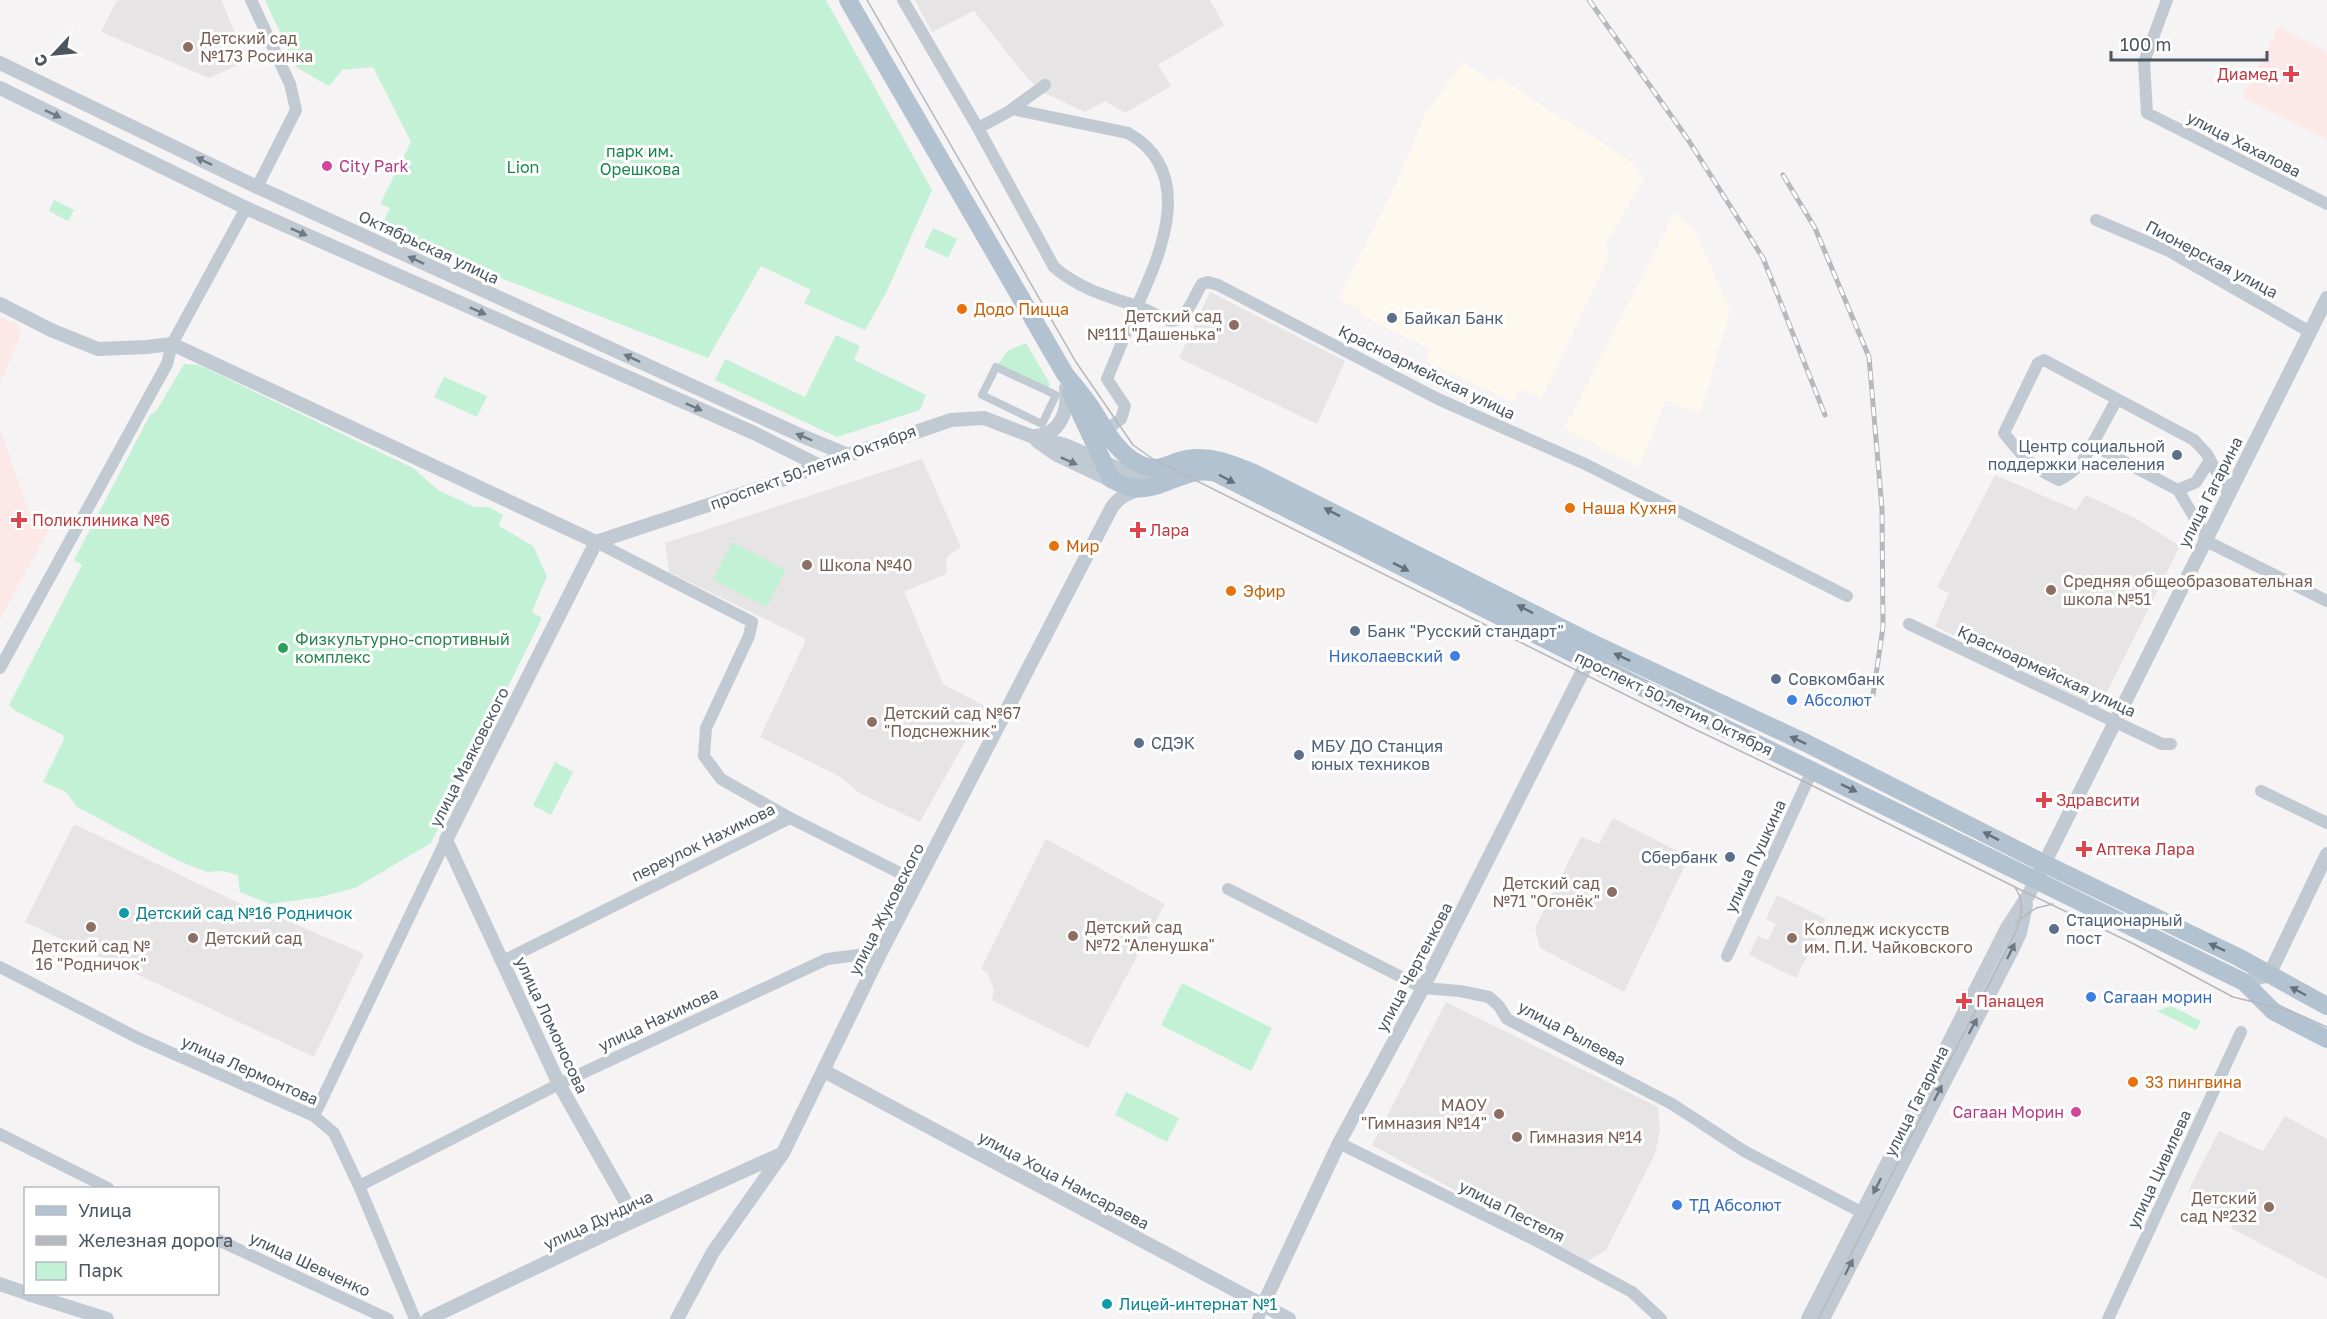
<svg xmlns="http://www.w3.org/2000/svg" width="2327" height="1319" font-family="'Golos Text',sans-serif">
	<rect width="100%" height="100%" fill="#f5f3f3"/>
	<!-- commercial -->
	<path fill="#fdf9ef" d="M1463,62L1494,83L1498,77L1632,162L1645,180L1641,183L1605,246L1609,256L1542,399L1520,389L1514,402L1425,361L1430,349L1360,314L1362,310L1338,299L1394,188L1425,115Z
		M1675,212L1695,231L1730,310L1700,414L1666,400L1639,467L1564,429Z"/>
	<!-- education -->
	<path fill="#e6e4e5" d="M120,0H221L247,61L209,78L101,32L116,2Z
		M915,0H1210L1224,25L1158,65L1171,86L1125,113L1105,101L1085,112L1044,93L1028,79L974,11L932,32Z
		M1210,292L1345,361L1317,424L1179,358Z
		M922,459L961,547L947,557L946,574L904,592L943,684L985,706L920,822L859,793L841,777L760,737L805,642L804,638L669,572L665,543Z
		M1995,475L2076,510L2086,495L2135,518L2180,546L2099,708L1935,626L1949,593L1937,587Z
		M1613,818L1689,857L1624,992L1540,948L1535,928L1581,837L1599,844Z
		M74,824L245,906H258V918L284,919L364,954L314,1057L25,922Z
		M1046,839L1165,904L1088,1048L992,1000L994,989L987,972L981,969Z
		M1777,895L1826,919L1796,978L1749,955L1758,936L1768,940L1776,924L1766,919Z
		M1446,1002L1658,1107L1660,1129L1655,1154L1606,1250L1586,1262L1372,1145Z
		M2285,1116L2327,1139V1279L2231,1228L2234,1221L2189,1192L2192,1183L2219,1131L2263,1151Z"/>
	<!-- medical -->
	<path fill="#fce8e6" d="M2279,27L2327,52V139L2242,97Z
		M0,317L17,324L21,334L0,383Z
		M0,429L29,512L49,529L0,619Z"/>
	<!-- green -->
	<path fill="#c3f1d5" d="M265,0H826L932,190L886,293L865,330L804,303L811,290L761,266L708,358L379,231L390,208L380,204L411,142L373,67L342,70L329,86L296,67Z
		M54,200L74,210L68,221L49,211Z
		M933,228L957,239L948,258L924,247Z
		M836,335L860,346L854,360L926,395L920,410L837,437L715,380L725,359L805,397Z
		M1026,343L1050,384L1046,391L996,367L1007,351Z
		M184,364L199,365L413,468L438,490L474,507H489L503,515L499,526L533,546L547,576L532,612L542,618L431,843L355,888L320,897L270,904L240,892L238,875L223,871L207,872L179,861L77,807L66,792L43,782L64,739L63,735L14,710L9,705L82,565L74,560L150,415L157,410Z
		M444,377L487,396L477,417L434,397Z
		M732,542L786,570L766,607L713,580Z
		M555,762L573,772L551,815L533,805Z
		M1182,983L1272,1028L1251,1071L1161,1025Z
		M2171,1006L2201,1021L2196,1030L2157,1011Z
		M1126,1092L1179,1118L1167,1142L1115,1115Z"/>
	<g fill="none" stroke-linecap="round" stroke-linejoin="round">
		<!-- pedestrian -->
		<path stroke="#c1cad2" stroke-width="8" d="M996,367L1056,395L1042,424L982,395Z"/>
		<!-- minor -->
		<path stroke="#c1cad2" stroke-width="12" d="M251,0L290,84L296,110L257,187
			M903,0L978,128L1008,112L1045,85
			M2167,0L2144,62L2147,113L2327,204
			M978,128L1054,267C1078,288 1106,296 1137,306C1162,252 1196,171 1128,133L1012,109
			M2096,220L2169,251L2310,332
			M1106,430L1121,419L1125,406L1107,379L1137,306C1148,310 1157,316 1168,320C1185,326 1194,295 1202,284L1208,282L1218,285L1438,399L1585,464L1847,596
			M2092,445L2117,399
			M2210,460L2196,482L2178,490L2092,445C2084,461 2076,471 2059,480C2031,467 2023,457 2004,433L2038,363L2044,360L2194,440L2207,454L2228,493
			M2178,490L2206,537
			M2204,540L2327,601
			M596,542L752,622L749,636L706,728L704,756L721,779L790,818
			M1909,624L2162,744H2171
			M0,668L167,364L172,344L246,208
			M2261,791L2327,823
			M1228,889L1423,988L1460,991L1489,997L1499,1006L1507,1019L1672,1104L1744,1151L1863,1213
			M1727,956L1812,771
			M503,961L790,818L918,882
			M0,967L138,1038L314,1116L334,1133L359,1186L415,1319
			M314,1116L446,840
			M0,1134L108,1188
			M1339,1143L1539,1242L1632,1292L1661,1319
			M359,1186L559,1084L827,959L881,952
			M218,1240L388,1319
			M1258,1319L1263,1305
			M2108,1319L2241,1032"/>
		<!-- tertiary -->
		<path stroke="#c1cad2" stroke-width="14" d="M0,63L257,187L802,436L848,455
			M0,88L246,208L754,433L820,466
			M0,304L51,330L98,349L146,347L172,344L596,542
			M1033,436C1060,437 1069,410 1066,388
			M1037,441L1057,455L1112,481
			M596,542L446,840L559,1084L636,1220
			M596,542L763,487L848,455L951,420L984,418L1031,436L1065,445L1135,476H1143L1160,469
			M2244,982L2269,975L2327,854
			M824,1071L1289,1319
			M0,1284L26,1293
			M28,1294L107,1319
			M1263,1305L1339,1143L1423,988L1592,653
			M428,1319L627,1224L781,1154
			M677,1319L713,1252L783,1153L881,952L1112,507C1120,496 1128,493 1141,489
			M1808,1319L1972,997L2007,928L2029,894L2327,298
			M1823,1319L2013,948L2020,933L2026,905"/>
		<!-- primary -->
		<path stroke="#b3c2d1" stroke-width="18" d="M848,0L1065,374C1073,384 1081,393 1088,403C1104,426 1118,459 1147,467C1162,471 1173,461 1187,459C1212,455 1232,464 1254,473L1596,645L1806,743L2043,863L2238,957L2327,1006
			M1071,393L1111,479C1118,482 1126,487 1134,488C1162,492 1185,465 1216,473L1588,661L2244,982L2273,1011L2327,1039"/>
		<!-- tram -->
		<path stroke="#b5b8bd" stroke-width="1.5" d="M867,0L1076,362L1133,445L1153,459L1686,725L1807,783L2029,894L2134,944L2233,997L2291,1011L2327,1027
			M2016,922L2036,908L2053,904
			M1818,1319L2016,931C2022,915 2025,900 2014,886"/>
		<defs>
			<path id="rail" d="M1589,0L1687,138L1763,258L1825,415
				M1783,175L1815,228L1869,357L1882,509L1883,627L1873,695"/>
		</defs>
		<!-- rail casing -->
		<use href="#rail" stroke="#b5b8bd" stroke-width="5"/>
		<!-- rail -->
		<use href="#rail" stroke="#fff" stroke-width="3" stroke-dasharray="9" stroke-linecap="butt"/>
	</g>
	<!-- one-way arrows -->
	<defs><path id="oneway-solid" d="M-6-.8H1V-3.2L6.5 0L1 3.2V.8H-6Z" transform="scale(1.5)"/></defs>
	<g fill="#6e7983">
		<use href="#oneway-solid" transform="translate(53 114) rotate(26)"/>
		<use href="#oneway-solid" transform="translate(204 161) rotate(-154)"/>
		<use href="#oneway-solid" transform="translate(299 232) rotate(24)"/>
		<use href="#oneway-solid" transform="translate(416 260) rotate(-155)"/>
		<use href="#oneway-solid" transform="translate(478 311) rotate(24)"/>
		<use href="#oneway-solid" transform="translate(632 358) rotate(-155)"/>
		<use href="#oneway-solid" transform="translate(694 407) rotate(24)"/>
		<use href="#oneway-solid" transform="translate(804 437) rotate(-157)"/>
		<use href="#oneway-solid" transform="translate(1069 461) rotate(24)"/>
		<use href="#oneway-solid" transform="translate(2011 951) rotate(-64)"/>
		<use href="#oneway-solid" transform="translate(1973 1026) rotate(-62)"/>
		<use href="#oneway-solid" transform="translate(1938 1093) rotate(-63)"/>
		<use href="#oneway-solid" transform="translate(1877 1186) rotate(117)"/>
		<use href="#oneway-solid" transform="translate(1849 1267) rotate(-63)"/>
	</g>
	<g fill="#64717d">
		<use href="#oneway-solid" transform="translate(1227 479) rotate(28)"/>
		<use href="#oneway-solid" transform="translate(1332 512) rotate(-153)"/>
		<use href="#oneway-solid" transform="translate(1401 567) rotate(27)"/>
		<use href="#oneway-solid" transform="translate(1525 609) rotate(-153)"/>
		<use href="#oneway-solid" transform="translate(1622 657) rotate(-155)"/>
		<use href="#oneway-solid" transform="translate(1798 740) rotate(-155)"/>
		<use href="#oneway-solid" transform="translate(1849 788) rotate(26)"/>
		<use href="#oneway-solid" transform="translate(1991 836) rotate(-153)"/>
		<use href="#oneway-solid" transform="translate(2217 947) rotate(-155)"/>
		<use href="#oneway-solid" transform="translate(2298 991) rotate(-152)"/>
	</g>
	<!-- markers -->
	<g fill="#8d6e63" stroke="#fff" stroke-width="2">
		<circle cx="188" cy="47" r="6"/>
		<circle cx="1234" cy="325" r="6"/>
		<circle cx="807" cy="565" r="6"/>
		<circle cx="2051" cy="590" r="6"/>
		<circle cx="872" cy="722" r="6"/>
		<circle cx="1612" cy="892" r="6"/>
		<circle cx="91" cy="927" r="6"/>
		<circle cx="1073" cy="936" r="6"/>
		<circle cx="193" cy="938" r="6"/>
		<circle cx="1792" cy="938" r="6"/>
		<circle cx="1499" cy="1114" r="6"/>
		<circle cx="1517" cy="1137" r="6"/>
		<circle cx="2269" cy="1207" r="6"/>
	</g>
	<g fill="#e0444e" stroke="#fff" stroke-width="2">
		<path d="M2288 65h6v6h6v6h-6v6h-6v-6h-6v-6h6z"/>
		<path d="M16 511h6v6h6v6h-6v6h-6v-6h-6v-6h6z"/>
		<path d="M1135 521h6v6h6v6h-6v6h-6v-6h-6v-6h6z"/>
		<path d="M2041 791h6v6h6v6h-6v6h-6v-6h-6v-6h6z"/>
		<path d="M2081 840h6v6h6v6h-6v6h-6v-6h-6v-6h6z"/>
		<path d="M1961 992h6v6h6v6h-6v6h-6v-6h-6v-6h6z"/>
	</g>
	<g fill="#d1479c" stroke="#fff" stroke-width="2">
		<circle cx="327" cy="166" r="6"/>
		<circle cx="2076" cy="1112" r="6"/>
	</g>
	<g fill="#e8710a" stroke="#fff" stroke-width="2">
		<circle cx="962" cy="309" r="6"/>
		<circle cx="1570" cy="508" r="6"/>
		<circle cx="1054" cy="546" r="6"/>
		<circle cx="1231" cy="591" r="6"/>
		<circle cx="2133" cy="1082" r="6"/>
	</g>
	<g fill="#5c6f8a" stroke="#fff" stroke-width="2">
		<circle cx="1392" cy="318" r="6"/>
		<circle cx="2177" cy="455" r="6"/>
		<circle cx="1355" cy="631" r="6"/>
		<circle cx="1776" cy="679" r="6"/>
		<circle cx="1139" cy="743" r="6"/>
		<circle cx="1299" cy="755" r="6"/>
		<circle cx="1730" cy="857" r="6"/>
		<circle cx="2054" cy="929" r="6"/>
	</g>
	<circle fill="#2e9e5b" stroke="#fff" stroke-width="2" cx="283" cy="648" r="6"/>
	<g fill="#3f7fe0" stroke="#fff" stroke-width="2">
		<circle cx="1455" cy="656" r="6"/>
		<circle cx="1792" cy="700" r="6"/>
		<circle cx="2091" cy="997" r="6"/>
		<circle cx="1677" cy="1205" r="6"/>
	</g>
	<g fill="#0f9aa8" stroke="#fff" stroke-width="2">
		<circle cx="124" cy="913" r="6"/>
		<circle cx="1107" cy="1304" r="6"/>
	</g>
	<g text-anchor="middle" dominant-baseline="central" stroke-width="6" stroke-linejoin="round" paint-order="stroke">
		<!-- education labels -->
		<g font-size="16" fill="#785e54" stroke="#fff" text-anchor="start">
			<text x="200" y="38">Детский сад<tspan x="200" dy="18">№173 Росинка</tspan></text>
			<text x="1222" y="316" text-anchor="end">Детский сад<tspan x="1222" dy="18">№111 "Дашенька"</tspan></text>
			<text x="819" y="565">Школа №40</text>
			<text x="2063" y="581">Средняя общеобразовательная<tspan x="2063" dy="18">школа №51</tspan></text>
			<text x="884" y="713">Детский сад №67<tspan x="884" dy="18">"Подснежник"</tspan></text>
			<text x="1600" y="883" text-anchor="end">Детский сад<tspan x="1600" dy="18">№71 "Огонёк"</tspan></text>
			<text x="1085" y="927">Детский сад<tspan x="1085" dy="18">№72 "Аленушка"</tspan></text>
			<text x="1804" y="929">Колледж искусств<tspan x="1804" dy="18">им. П.И. Чайковского</tspan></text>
			<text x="205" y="938">Детский сад</text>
			<text x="91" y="946" text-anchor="middle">Детский сад №<tspan x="91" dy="18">16 "Родничок"</tspan></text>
			<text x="1487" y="1105" text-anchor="end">МАОУ<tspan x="1487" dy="18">"Гимназия №14"</tspan></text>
			<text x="1529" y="1137">Гимназия №14</text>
			<text x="2257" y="1198" text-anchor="end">Детский<tspan x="2257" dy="18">сад №232</tspan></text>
		</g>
		<!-- health labels -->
		<g font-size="16" fill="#be3a42" stroke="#fff" text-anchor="start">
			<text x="2278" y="74" text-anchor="end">Диамед</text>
			<text x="32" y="520">Поликлиника №6</text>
			<text x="1150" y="530">Лара</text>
			<text x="2056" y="800">Здравсити</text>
			<text x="2096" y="849">Аптека Лара</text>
			<text x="1976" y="1001">Панацея</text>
		</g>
		<!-- street labels -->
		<g font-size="16" fill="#4a5661" stroke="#fff">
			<text transform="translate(2244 144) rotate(27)">улица Хахалова</text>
			<text transform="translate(429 247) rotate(25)">Октябрьская улица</text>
			<text transform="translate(2212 259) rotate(28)">Пионерская улица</text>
			<text transform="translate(1427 372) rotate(26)">Красноармейская улица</text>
			<text transform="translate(813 467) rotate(-20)">проспект 50-летия Октября</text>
			<text transform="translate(2210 492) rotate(-63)">улица Гагарина</text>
			<text transform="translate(2047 671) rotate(25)">Красноармейская улица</text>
			<text transform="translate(1674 703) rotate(26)">проспект 50-летия Октября</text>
			<text transform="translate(469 757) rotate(-63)">улица Маяковского</text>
			<text transform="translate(703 842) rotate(-26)">переулок Нахимова</text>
			<text transform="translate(1755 856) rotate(-65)">улица Пушкина</text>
			<text transform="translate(886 909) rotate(-63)">улица Жуковского</text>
			<text transform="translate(1414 967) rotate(-62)">улица Чертенкова</text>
			<text transform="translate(658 1019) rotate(-25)">улица Нахимова</text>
			<text transform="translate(552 1025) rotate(65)">улица Ломоносова</text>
			<text transform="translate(1572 1033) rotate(28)">улица Рылеева</text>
			<text transform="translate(250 1070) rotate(24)">улица Лермонтова</text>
			<text transform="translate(1916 1101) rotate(-63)">улица Гагарина</text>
			<text transform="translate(2159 1169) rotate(-65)">улица Цивилева</text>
			<text transform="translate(1064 1180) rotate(28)">улица Хоца Намсараева</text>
			<text transform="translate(1512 1211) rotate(27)">улица Пестеля</text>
			<text transform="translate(598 1220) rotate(-25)">улица Дундича</text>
			<text transform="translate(310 1264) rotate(25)">улица Шевченко</text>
		</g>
		<!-- park labels -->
		<g font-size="16" fill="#17864f" stroke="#fff">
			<text x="640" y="151">парк им.<tspan x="640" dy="18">Орешкова</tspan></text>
			<text x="523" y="167">Lion</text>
		</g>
		<!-- hotel labels -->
		<g font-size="16" fill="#b23c85" stroke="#fff" text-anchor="start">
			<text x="339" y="166">City Park</text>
			<text x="2064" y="1112" text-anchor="end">Сагаан Морин</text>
		</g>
		<!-- food labels -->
		<g font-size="16" fill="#c56008" stroke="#fff" text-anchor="start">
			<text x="974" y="309">Додо Пицца</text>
			<text x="1582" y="508">Наша Кухня</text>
			<text x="1066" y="546">Мир</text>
			<text x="1243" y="591">Эфир</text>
			<text x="2145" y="1082">33 пингвина</text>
		</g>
		<!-- service labels -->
		<g font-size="16" fill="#4e5e75" stroke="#fff" text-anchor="start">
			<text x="1404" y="318">Байкал Банк</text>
			<text x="2165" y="446" text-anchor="end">Центр социальной<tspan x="2165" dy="18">поддержки населения</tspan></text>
			<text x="1367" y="631">Банк "Русский стандарт"</text>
			<text x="1788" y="679">Совкомбанк</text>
			<text x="1151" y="743">СДЭК</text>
			<text x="1311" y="746">МБУ ДО Станция<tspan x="1311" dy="18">юных техников</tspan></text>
			<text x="1718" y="857" text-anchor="end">Сбербанк</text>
			<text x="2066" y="920">Стационарный<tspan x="2066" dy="18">пост</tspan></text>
		</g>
		<!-- leisure labels -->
		<g font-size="16" fill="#27864d" stroke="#fff" text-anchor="start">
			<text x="295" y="639">Физкультурно-спортивный<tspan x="295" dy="18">комплекс</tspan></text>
		</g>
		<!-- shop labels -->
		<g font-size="16" fill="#366cbe" stroke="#fff" text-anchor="start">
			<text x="1443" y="656" text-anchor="end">Николаевский</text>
			<text x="1804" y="700">Абсолют</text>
			<text x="2103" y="997">Сагаан морин</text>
			<text x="1689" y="1205">ТД Абсолют</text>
		</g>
		<!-- culture labels -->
		<g font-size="16" fill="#0d838f" stroke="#fff" text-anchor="start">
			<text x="136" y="913">Детский сад №16 Родничок</text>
			<text x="1119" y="1304">Лицей-интернат №1</text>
		</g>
	</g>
	<!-- legend -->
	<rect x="24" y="1187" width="195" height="108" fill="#ffffff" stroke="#b7bbc0" stroke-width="1.5"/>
	<rect x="36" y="1206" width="30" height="9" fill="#b3c2d1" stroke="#b7bbc0" stroke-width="1.5"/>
	<text x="78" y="1217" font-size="18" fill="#4a5661">Улица</text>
	<rect x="36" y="1236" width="30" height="9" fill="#b5b8bd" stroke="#b7bbc0" stroke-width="1.5"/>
	<text x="78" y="1247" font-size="18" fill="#4a5661">Железная дорога</text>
	<rect x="36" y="1262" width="30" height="18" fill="#c3f1d5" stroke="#b7bbc0" stroke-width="1.5"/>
	<text x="78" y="1277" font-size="18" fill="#4a5661">Парк</text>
	<!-- north arrow -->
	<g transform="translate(54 54) rotate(244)" stroke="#ffffff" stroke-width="4.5" paint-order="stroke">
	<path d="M0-4.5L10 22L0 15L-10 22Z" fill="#4a5661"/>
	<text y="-9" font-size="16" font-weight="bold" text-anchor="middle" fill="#4a5661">С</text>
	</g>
	<!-- scale -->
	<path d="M2111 51v9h156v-9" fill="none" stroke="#4a5661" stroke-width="3"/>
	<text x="2120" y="51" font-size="18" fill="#4a5661" stroke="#ffffff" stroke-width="4.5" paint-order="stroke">100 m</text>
</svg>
